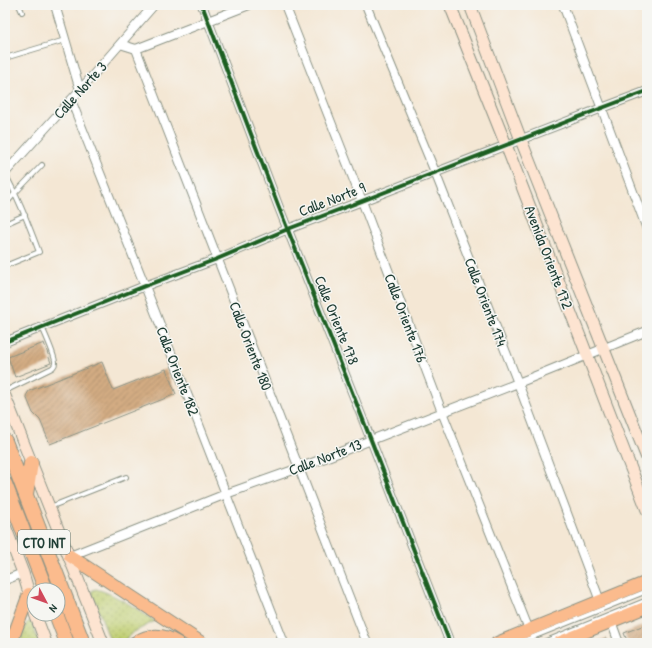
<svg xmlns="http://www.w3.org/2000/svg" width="652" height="648" font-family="'Patrick Hand',sans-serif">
	<defs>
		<pattern id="grass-dots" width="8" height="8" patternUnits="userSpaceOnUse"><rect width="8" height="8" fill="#bfce70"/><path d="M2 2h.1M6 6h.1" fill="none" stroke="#9ba85d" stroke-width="1.8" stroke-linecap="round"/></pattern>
		<pattern id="building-hatch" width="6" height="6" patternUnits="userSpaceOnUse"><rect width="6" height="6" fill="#d3ac83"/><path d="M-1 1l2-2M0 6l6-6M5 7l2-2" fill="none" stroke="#ab8d6c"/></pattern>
	</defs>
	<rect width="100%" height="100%" fill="#f6f6f2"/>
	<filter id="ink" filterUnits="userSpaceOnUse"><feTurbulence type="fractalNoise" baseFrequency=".025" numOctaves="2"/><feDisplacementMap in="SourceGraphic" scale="8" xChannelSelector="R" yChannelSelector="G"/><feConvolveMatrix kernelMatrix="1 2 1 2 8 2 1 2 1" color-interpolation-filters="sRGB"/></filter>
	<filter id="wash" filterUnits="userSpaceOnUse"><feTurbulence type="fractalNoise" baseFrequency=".012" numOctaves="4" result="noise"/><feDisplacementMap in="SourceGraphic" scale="16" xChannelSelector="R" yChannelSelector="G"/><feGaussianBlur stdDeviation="0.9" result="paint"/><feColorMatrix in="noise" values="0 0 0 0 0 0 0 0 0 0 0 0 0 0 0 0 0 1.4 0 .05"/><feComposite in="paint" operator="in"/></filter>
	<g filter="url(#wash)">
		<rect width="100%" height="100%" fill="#f4e7d4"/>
		<!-- grass -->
		<path fill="url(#grass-dots)" stroke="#6f8652" d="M96,589C117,595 137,609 155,621L132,633L122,643H111L92,593V591L93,590Z
			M28,622H32L39,643H19L26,624Z"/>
		<g id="blocks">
			<!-- building -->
			<path fill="url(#building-hatch)" d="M44,343L51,363L15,377L8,357Z
				M102,362L113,390L166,369L176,394L50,444L40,420L33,413L26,396L29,391Z
				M647,624V643H628L624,633Z
				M606,638L608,643H595Z"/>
		</g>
	</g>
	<g filter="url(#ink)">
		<use href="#blocks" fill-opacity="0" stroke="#8a9284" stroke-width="1"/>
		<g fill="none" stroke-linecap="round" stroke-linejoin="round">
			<defs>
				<path id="lane" d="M19,5L22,12
					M5,58L65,40
					M5,174C19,199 29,225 39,252L5,266
					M5,205L15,193L42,165
					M5,224L25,215
					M5,391L52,368C54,366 55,366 55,363C56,358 45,334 42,327
					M50,507L126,477
					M518,643L647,591
					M541,643L647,600"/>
				<path id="street" d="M55,5L80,90
					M202,5L278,205L371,440L450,643
					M285,5L362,201L442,412L529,630
					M366,5L435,172L518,383L600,601
					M563,5L647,229
					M120,44L136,49L249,5
					M136,49L367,643
					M71,100L145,286L284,643
					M5,173L80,90L154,5
					M5,342L145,286L217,259L288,229L362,201L602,108L647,91
					M70,556L226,494L299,468L518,383L647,331
					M5,580L23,573
					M611,621L619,643"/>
				<path id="secondary" d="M450,5L506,145L647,510
					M470,5L521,140L647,458
					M5,396C37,478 71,560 103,643
					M5,526L23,573L34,610
					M35,614L46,643"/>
				<path id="primary" d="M70,556L202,643
					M11,643L29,594
					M134,643C148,634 163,633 178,643
					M497,643L647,582
					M558,643L647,607"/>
				<path id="highway" d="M5,441L83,643
					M5,484L46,590
					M26,494L31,463
					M56,614L67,643"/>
			</defs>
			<!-- lane casing -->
			<use href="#lane" stroke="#8a9284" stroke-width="6"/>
			<!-- street casing -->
			<use href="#street" stroke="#8a9284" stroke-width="10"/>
			<!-- secondary casing -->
			<use href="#secondary" stroke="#8a9284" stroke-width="13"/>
			<!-- primary casing -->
			<use href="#primary" stroke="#8a9284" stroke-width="14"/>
			<!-- highway casing -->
			<use href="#highway" stroke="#8a9284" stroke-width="16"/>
			<!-- lane -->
			<use href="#lane" stroke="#fff" stroke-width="4"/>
			<!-- street -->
			<use href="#street" stroke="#fff" stroke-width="8"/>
			<!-- secondary -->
			<use href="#secondary" stroke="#fde4d1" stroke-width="11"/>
			<!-- primary -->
			<use href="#primary" stroke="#fbbb8d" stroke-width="12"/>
			<!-- highway -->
			<use href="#highway" stroke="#fbbb8d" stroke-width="14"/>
			<defs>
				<path id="cycleway" d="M202,5L278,205L371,440L450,643
					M5,342L145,286L217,259L288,229L362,201L602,108L647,91"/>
			</defs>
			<!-- cycleway casing -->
			<use href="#cycleway" stroke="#f6f6f2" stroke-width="6"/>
			<!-- cycleway -->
			<use href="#cycleway" stroke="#1b5e20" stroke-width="4"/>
		</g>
	</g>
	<g text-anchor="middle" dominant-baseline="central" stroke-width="3" stroke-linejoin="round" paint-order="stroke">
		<!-- shield labels -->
		<rect fill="#f6f6f2" stroke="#60746d" stroke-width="1" x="18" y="530" width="52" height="24" rx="3"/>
		<g font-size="14" font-weight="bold" fill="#1f3d34">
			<text x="44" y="542">CTO INT</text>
		</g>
		<!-- street labels -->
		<g font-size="15" fill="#1f3d34" stroke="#f6f6f2">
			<text transform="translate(80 90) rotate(-48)">Calle Norte 3</text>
			<text transform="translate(332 199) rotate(-21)">Calle Norte 9</text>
			<text transform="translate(549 257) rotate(69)">Avenida Oriente 172</text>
			<text transform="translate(486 302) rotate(69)">Calle Oriente 174</text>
			<text transform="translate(406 318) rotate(69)">Calle Oriente 176</text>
			<text transform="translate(337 320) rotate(68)">Calle Oriente 178</text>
			<text transform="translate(251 346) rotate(69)">Calle Oriente 180</text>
			<text transform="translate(178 371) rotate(69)">Calle Oriente 182</text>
			<text transform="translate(325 457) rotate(-21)">Calle Norte 13</text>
		</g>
	</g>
	<!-- margin -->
	<rect width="652" height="648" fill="none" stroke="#f6f6f2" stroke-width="20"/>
	<!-- north arrow -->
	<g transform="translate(46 602) rotate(131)"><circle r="19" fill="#f6f6f2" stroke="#a0aca6"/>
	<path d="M0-3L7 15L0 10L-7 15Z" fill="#d1495b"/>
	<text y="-6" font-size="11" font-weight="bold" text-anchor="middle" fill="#1f3d34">N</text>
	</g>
</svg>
